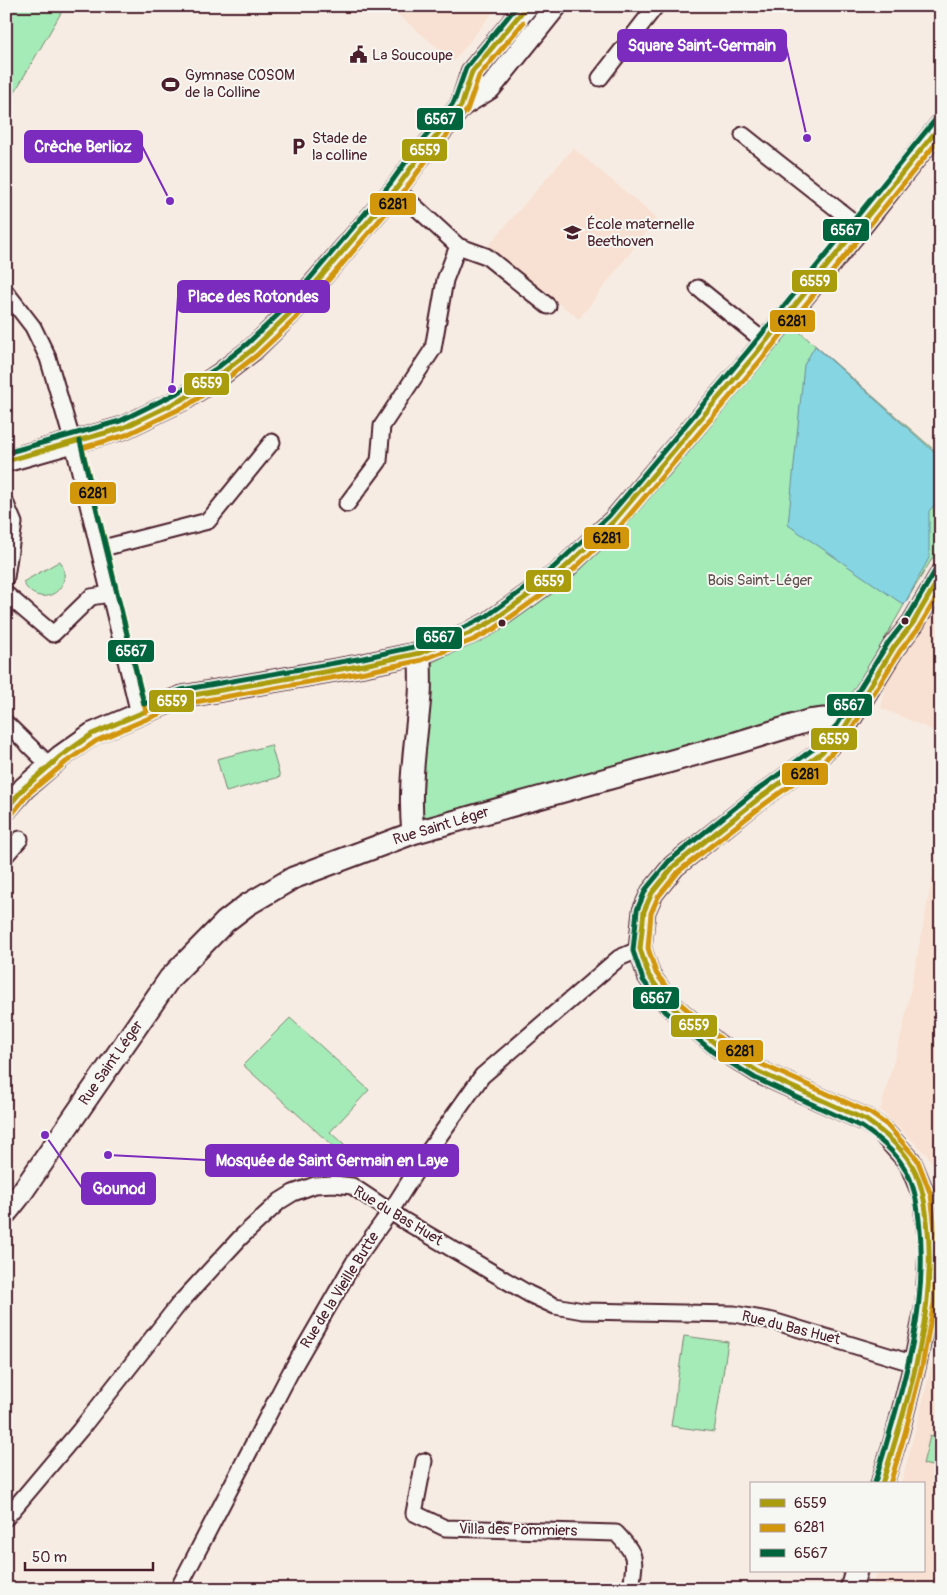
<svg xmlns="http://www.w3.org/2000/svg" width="947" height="1595" font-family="Pangolin,sans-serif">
	<rect width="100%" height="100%" fill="#f7ece3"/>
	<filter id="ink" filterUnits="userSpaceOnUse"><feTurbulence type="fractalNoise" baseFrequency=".02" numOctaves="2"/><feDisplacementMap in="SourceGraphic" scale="10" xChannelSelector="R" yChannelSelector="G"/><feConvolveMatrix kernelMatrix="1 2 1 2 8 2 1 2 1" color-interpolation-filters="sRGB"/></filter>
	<g filter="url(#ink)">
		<!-- built -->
		<path fill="#f8e1d2" d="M387,6H498L454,61Z
			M573,148L657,218L579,319L487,247Z
			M941,600V734L881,708L888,672L938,601Z
			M941,833V1180L928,1156L880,1110L903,1028Z
			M941,1330V1589H872L877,1571H923V1484H901Z"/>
		<!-- green -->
		<path fill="#a5ebb7" stroke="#788571" d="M6,6H65L6,107Z
			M793,326L941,456V544L904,605L841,715L799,712L422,821L429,664L498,630L548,596L670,475Z
			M60,561C77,590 38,612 23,582Z
			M271,745L280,777L226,792L217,759Z
			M290,1018L369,1090L330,1132L358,1158L348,1170L341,1165L346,1158L243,1065Z
			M684,1336L728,1342L714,1432L671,1426Z
			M930,1436L941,1438V1468L923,1464Z"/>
		<!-- water -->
		<path fill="#85d5e2" stroke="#6d8c99" d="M815,346L941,458V498L929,511V558L904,605L788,525L804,365Z"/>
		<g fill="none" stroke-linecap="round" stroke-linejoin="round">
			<defs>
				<path id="street" d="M600,78L656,6
					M743,135L860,227
					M396,189L458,246L486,256L548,306
					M698,288L765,342
					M6,292L33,327L48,358L73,443L139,714
					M6,504L14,523L6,577
					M347,504L379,461L382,426L433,349L445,280L458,246
					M99,549L208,521L272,442
					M6,594L53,634L91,597L109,594
					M6,723L49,765
					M6,855L20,839
					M424,1461L414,1513L445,1528L616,1533C638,1556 635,1558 631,1589
					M6,1518L80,1430L179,1304L241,1237L280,1201L293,1193L315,1185L334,1184L352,1186L403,1220L529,1294L555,1306L583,1311L734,1314L773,1321L915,1364
					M178,1589L290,1373L354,1262L390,1212L428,1152L482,1076L619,958L640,949"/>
				<path id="secondary" d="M461,106L472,72L527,6
					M6,461L123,428L185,398L221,374L252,350L289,314L396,189L419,157L461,106L490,88L556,6
					M6,809L24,788L61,756L92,734L139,714L182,697L364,665L420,653L470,633L491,622L558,574L614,521L754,356L860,227L941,125
					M413,833C408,787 416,742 420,696C421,682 420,667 420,653
					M6,1213L18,1198L170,978L225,922L247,905L293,878L413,833L736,743L808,721L824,719L843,730
					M882,1484L898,1431L915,1364L927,1303L930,1246L924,1196L910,1162L882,1131L866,1120L759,1072L718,1046L670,1005L649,976L640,949L644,911L652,893L674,866L757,800L821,753L843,730L894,647L913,623L941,575
					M851,1589L856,1571"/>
			</defs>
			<!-- street casing -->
			<use href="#street" stroke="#4a1f2b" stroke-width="19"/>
			<!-- secondary casing -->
			<use href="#secondary" stroke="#4a1f2b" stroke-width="25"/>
			<!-- street -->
			<use href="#street" stroke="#f6f6f2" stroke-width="15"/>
			<!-- secondary -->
			<use href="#secondary" stroke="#f6f6f2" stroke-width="21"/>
			<defs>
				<path id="bus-1" d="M6,461L123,428L185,398L221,374L252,350L289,314L396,189L419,157L461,106L472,72L527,6
					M6,809L24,788L61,756L92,734L139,714L182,697L364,665L420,653L470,633L491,622L558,574L614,521L754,356L941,125
					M882,1484C908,1399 938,1309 927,1220C925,1200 921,1179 910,1162C899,1145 882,1131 866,1120L759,1072L718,1046L670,1005L649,976L640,949L644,911L652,893L674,866L757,800L821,753L843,730L894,647L913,623L941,575"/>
				<path id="bus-2" d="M146,712L82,448L126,435L188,405L225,380L257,355L295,319L402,194L425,162L467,110L479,76L523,23
					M12,814L29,793L66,762L96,741L142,721L184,704L365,672L422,660L473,640L494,629L562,580L620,526L760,361L941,137
					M890,1484L905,1433L922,1366L934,1303L937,1246L931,1195L917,1159L887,1125L870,1113L763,1065L722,1040L676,1000L656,973L648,948L651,913L658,897L679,871L762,806L826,759L848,735L900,651L919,627L941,590"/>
				<path id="bus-3" d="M80,441L144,704L181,690L363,658L418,646L467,626L487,616L553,568L609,516L748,351L935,120
					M6,453L120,421L181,391L217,368L247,344L284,309L390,184L413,152L454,102L466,68L517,6
					M875,1482C900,1398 930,1309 919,1220C917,1202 914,1182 903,1166C894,1151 877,1137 862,1127L755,1078L713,1052L665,1011L643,980L633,951L637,910L646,889L669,861L752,794L816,747L837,725L888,643L907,619L935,571"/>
			</defs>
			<!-- bus-1 casing -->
			<use href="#bus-1" stroke="#f6f6f2" stroke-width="9"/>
			<!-- bus-2 casing -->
			<use href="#bus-2" stroke="#f6f6f2" stroke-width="9"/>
			<!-- bus-3 casing -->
			<use href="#bus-3" stroke="#f6f6f2" stroke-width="9"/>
			<!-- bus-1 -->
			<use href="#bus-1" stroke="#a99c0d" stroke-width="5"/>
			<!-- bus-2 -->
			<use href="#bus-2" stroke="#d2960b" stroke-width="5"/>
			<!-- bus-3 -->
			<use href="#bus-3" stroke="#00643c" stroke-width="5"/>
		</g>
	</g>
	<!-- icons -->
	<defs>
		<symbol id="civic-bare" viewBox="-9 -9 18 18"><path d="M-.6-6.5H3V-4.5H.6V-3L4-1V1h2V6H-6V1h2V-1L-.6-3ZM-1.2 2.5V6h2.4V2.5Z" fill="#4a1f2b" stroke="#f6f6f2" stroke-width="2.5" paint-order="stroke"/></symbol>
		<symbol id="stadium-bare" viewBox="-9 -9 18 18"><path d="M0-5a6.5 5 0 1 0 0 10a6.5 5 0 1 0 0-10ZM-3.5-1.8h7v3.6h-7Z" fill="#4a1f2b" stroke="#f6f6f2" stroke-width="2.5" paint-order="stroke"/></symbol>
		<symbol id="parking-bare" viewBox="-9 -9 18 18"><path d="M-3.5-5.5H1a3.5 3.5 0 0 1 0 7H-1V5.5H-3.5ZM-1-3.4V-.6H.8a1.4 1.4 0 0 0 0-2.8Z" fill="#4a1f2b" stroke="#f6f6f2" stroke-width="2.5" paint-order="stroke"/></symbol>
		<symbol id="school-bare" viewBox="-9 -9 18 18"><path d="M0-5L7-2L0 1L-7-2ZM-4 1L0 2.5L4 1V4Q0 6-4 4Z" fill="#4a1f2b" stroke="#f6f6f2" stroke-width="2.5" paint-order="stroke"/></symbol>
	</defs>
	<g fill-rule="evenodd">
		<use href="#civic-bare" x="346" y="42" width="25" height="25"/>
		<use href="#stadium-bare" x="158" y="72" width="25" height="25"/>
		<use href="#parking-bare" x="286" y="134" width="25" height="25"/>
		<use href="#school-bare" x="560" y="220" width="25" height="25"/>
	</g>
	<!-- markers -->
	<g fill="#4a1f2b" stroke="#f6f6f2" stroke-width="2">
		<circle cx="905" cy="621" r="4.5"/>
		<circle cx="502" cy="623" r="4.5"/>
	</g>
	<g text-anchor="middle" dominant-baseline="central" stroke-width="4" stroke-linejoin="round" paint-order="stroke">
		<!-- poi labels -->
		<g font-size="15" fill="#4a1f2b" stroke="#f6f6f2" text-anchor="start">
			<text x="372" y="55">La Soucoupe</text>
			<text x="185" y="75">Gymnase COSOM<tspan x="185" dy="17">de la Colline</tspan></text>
			<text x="312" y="138">Stade de<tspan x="312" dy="17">la colline</tspan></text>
			<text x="587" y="224">École maternelle<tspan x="587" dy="17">Beethoven</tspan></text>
		</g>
		<!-- park labels -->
		<g font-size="15" fill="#61524e" stroke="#f6f6f2">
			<text x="760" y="580">Bois Saint-Léger</text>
		</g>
		<!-- street labels -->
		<g font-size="15" fill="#4a1f2b" stroke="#f6f6f2">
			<text transform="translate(441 826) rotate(-17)">Rue Saint Léger</text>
			<text transform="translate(111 1063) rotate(-55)">Rue Saint Léger</text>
			<text transform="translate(398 1216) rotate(31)">Rue du Bas Huet</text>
			<text transform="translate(340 1290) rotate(-58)">Rue de la Vieille Butte</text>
			<text transform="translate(791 1328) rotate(14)">Rue du Bas Huet</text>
			<text transform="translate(518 1530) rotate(1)">Villa des Pommiers</text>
		</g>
	</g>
	<!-- callouts -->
	<path fill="none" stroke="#7b2cbf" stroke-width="2" d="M807 138L786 46M170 201L142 146M172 389L178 296M108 1155L206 1160M45 1135L82 1188"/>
	<g fill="#7b2cbf" stroke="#f6f6f2" stroke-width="2">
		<circle cx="807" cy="138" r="5"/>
		<circle cx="170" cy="201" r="5"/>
		<circle cx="172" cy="389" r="5"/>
		<circle cx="108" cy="1155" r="5"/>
		<circle cx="45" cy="1135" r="5"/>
	</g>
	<g fill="#7b2cbf" stroke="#7b2cbf" stroke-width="2">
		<rect x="618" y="30" width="168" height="31" rx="5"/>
		<rect x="25" y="131" width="117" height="31" rx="5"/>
		<rect x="178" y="281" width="151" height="31" rx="5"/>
		<rect x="206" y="1145" width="252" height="31" rx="5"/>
		<rect x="82" y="1173" width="73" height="31" rx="5"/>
	</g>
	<g font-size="16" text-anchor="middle" font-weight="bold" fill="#fff">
		<text x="702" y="51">Square Saint-Germain</text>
		<text x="83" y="152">Crèche Berlioz</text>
		<text x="253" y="302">Place des Rotondes</text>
		<text x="332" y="1166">Mosquée de Saint Germain en Laye</text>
		<text x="119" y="1194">Gounod</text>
	</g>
	<g stroke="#f6f6f2" stroke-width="2">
		<rect x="416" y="107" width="48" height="24" rx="5" fill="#00643c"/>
		<rect x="401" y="138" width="47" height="24" rx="5" fill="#a99c0d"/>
		<rect x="369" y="192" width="48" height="24" rx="5" fill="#d2960b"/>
		<rect x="822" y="218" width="48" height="24" rx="5" fill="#00643c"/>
		<rect x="791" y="269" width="47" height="24" rx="5" fill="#a99c0d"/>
		<rect x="769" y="309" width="47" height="24" rx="5" fill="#d2960b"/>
		<rect x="183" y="372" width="47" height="24" rx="5" fill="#a99c0d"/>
		<rect x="69" y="481" width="48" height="24" rx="5" fill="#d2960b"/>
		<rect x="583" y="526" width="47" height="24" rx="5" fill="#d2960b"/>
		<rect x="525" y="569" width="47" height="24" rx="5" fill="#a99c0d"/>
		<rect x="415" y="626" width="48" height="24" rx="5" fill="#00643c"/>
		<rect x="107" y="639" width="48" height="24" rx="5" fill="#00643c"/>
		<rect x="148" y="689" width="47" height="24" rx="5" fill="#a99c0d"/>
		<rect x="826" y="693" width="47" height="24" rx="5" fill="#00643c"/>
		<rect x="810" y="727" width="48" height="24" rx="5" fill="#a99c0d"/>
		<rect x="781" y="762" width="48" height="24" rx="5" fill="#d2960b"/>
		<rect x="632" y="986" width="48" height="24" rx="5" fill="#00643c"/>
		<rect x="670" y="1014" width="48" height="24" rx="5" fill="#a99c0d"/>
		<rect x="717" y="1039" width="47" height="24" rx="5" fill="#d2960b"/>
	</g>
	<g font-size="14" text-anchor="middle" font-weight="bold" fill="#fff">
		<text x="440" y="124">6567</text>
		<text x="425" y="155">6559</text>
		<text x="846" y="235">6567</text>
		<text x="815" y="286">6559</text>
		<text x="207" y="388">6559</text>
		<text x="549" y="586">6559</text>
		<text x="439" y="642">6567</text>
		<text x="131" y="656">6567</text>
		<text x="172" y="706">6559</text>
		<text x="849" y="710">6567</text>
		<text x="834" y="744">6559</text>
		<text x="656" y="1003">6567</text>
		<text x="694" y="1030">6559</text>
	</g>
	<g font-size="14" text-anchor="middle" font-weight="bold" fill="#111">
		<text x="393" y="209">6281</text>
		<text x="792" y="326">6281</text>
		<text x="93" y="498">6281</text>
		<text x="607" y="543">6281</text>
		<text x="805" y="779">6281</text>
		<text x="740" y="1056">6281</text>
	</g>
	<!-- margin -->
	<rect width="947" height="1595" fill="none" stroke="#f6f6f2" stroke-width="25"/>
	<rect x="12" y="12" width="922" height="1570" fill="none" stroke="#4a1f2b" stroke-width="2" filter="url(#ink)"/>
	<!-- legend -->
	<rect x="750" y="1482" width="175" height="90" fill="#f6f6f2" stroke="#b1a0a2"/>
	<rect x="760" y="1499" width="25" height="8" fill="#a99c0d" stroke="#b1a0a2"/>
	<text x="794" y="1508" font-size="15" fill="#4a1f2b">6559</text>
	<rect x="760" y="1524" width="25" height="8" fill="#d2960b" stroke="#b1a0a2"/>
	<text x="794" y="1532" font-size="15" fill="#4a1f2b">6281</text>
	<rect x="760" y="1549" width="25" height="8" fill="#00643c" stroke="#b1a0a2"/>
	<text x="794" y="1558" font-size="15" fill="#4a1f2b">6567</text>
	<!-- scale -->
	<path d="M25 1562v8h128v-8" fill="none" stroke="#4a1f2b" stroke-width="2.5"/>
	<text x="32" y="1562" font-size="15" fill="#4a1f2b" stroke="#f6f6f2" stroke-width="4" paint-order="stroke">50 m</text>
</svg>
